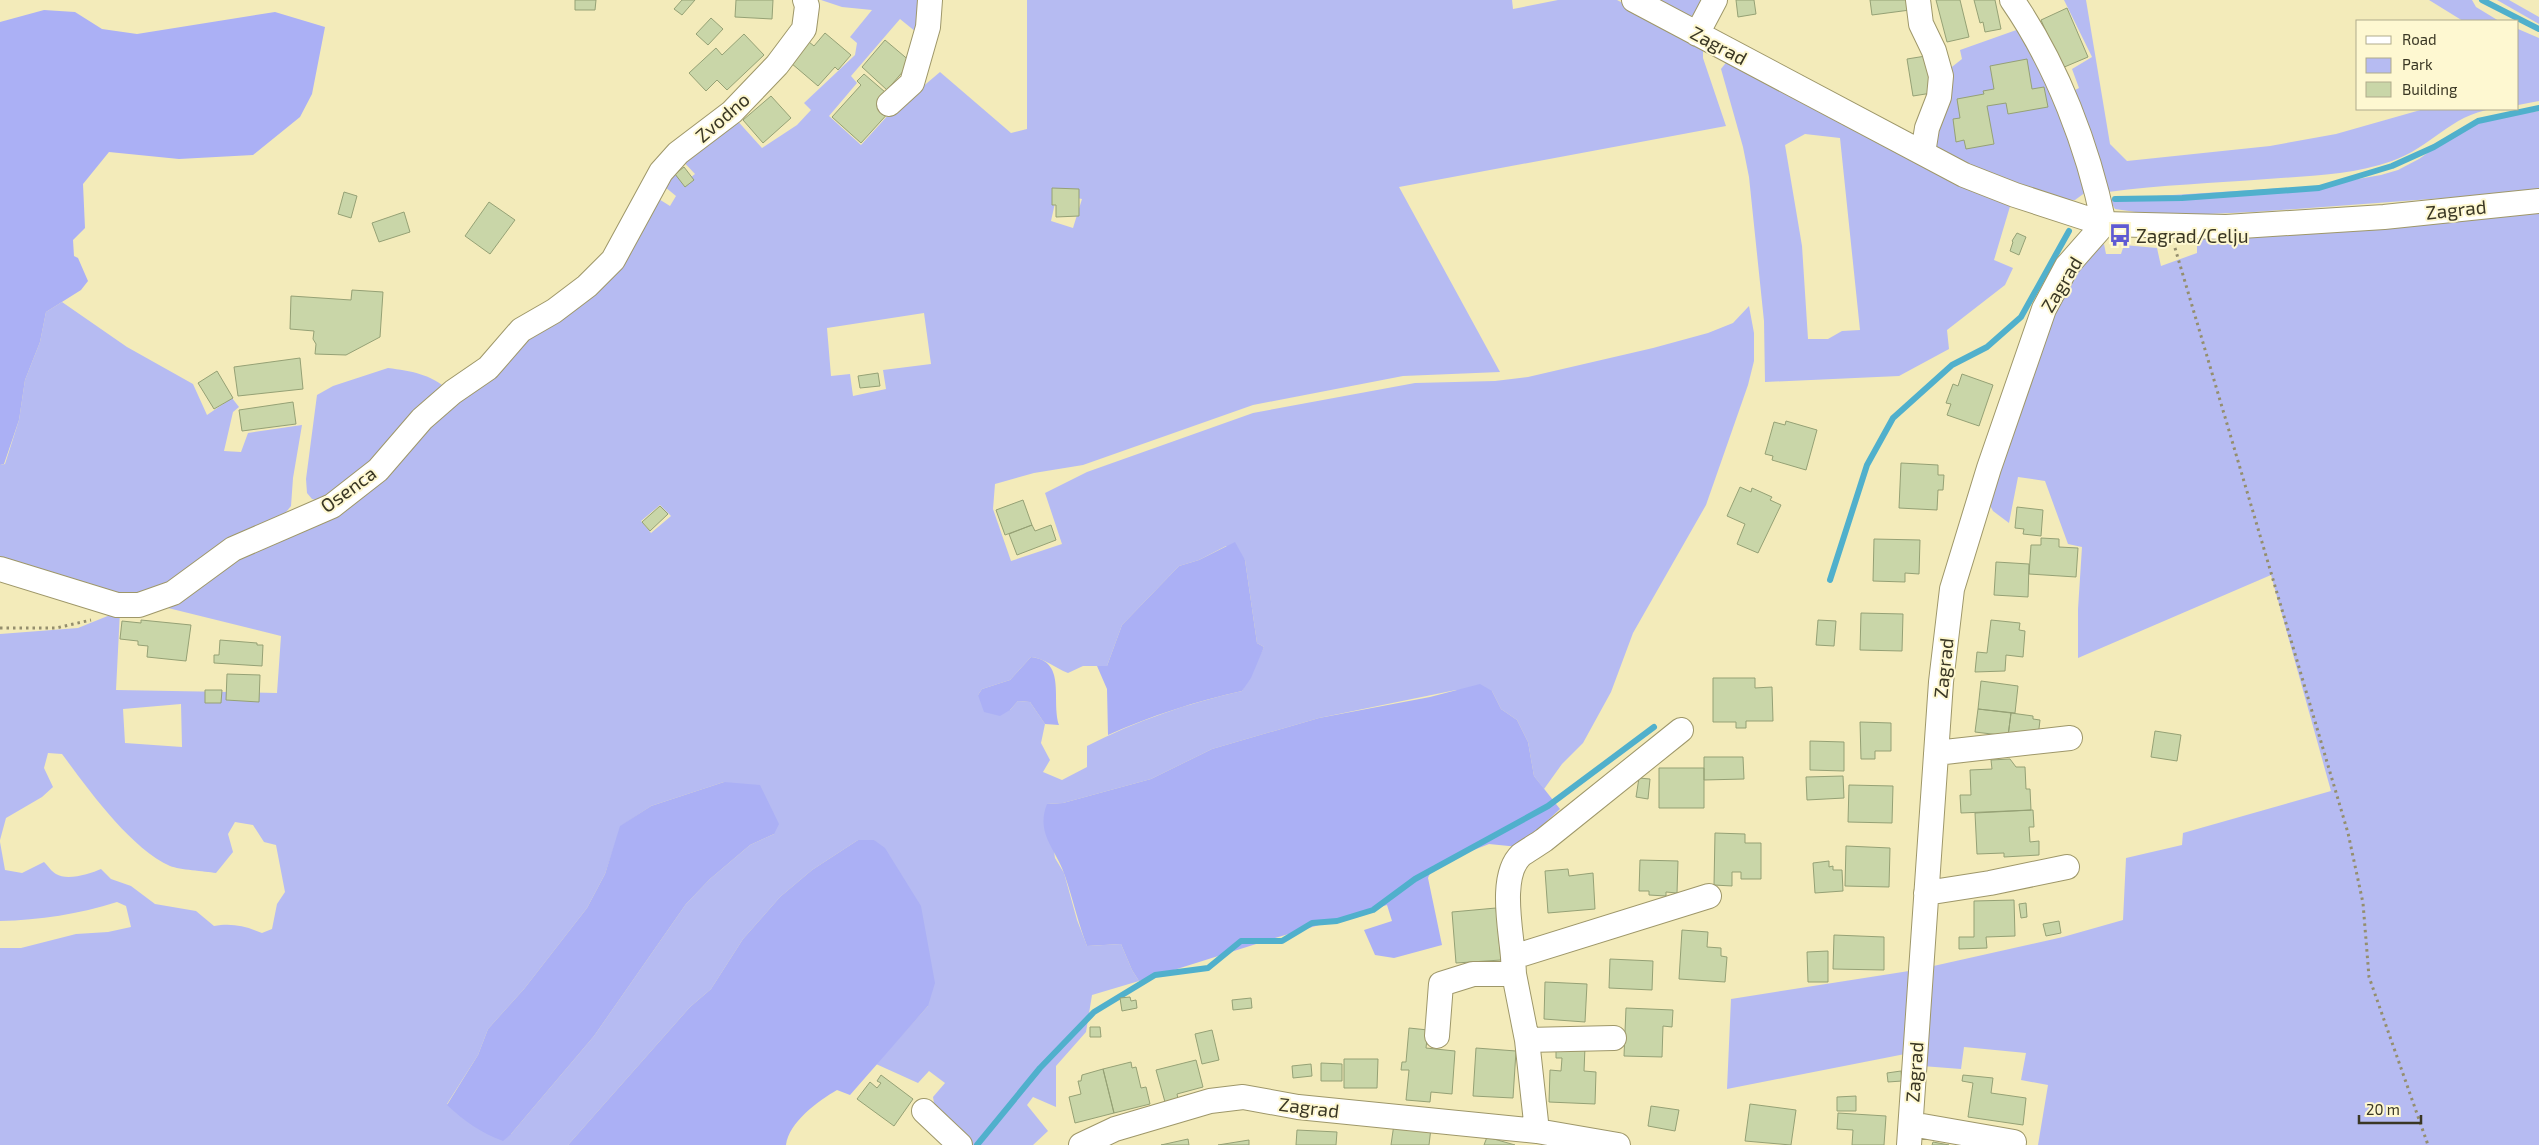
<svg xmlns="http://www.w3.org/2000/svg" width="2539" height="1145" font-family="'Exo 2',sans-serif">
	<rect width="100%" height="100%" fill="#f3ebba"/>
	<!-- green -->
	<path fill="#b6bbf2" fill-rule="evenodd" d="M821,0H924L921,36L900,19L851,76L857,83L829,116L861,145L900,102L907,100L940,72L1011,133L1027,129V0H1512L1513,9L1558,0H1617L1703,45V58L1726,126L1399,187L1500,372L1403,376L1253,405L1083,465L1034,473L995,484L993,509L1011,561L1062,544L1045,493L1087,472L1253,413L1415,383L1495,381L1528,377L1653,348L1708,333L1733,323L1749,306L1754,333V361L1748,385L1706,505L1633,633L1611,692L1583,743L1562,764L1544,789L1534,776L1528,742L1517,720L1501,709L1492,691L1456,690L1319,718L1212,749L1151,779L1063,803L1047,804L1055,858L1064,873L1077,920L1087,946L1121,944L1132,970L1139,981L1092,995L1086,1032L1056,1066V1107L1033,1097L1027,1105L1048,1131L1033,1145H973L935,1109L933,1097L945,1083L929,1071L918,1083L876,1064L928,1006L874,840H858L812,870L780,897L743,939L711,989L690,1007L568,1145H0V948H21L76,934L108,932L131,927L126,906L117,902C79,914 40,920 0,921V842L5,870L22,873L44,862C48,866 52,872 56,874C67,881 90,874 101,869L111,879L131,886L155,904L196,911L214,926C232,923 245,926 262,933L272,929L277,904L285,892L276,845L264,842L253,825L235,822L228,834L233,852L216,873C204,871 180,870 170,866C130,848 88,789 62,754L48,753L44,768L53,787L42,797L6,818L0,840V634L78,628L120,611L116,690L277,693L281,636L168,608L167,600L310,520L541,325L654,196L670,206L676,196L659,182L671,169L684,183L695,174L679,157L734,117L762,148L797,125L811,110L804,103L855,55L857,43L850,37L872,10L842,7ZM1057,194L1082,199L1073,228L1051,221ZM924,313L931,364L883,370L886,389L853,396L850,374L831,376L827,328ZM660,505L671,516L651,533L641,521ZM1226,546L1245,560L1257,643L1264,647L1242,691C1188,703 1136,721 1087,746V767L1062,780L1043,772L1050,760L1041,743L1045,724L1030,702L1018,701L1010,710L978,695L982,689L1010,680L1031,657C1044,658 1055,668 1068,673L1083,666H1107L1122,625L1179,566L1199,560ZM181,704L182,747L125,743L123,709ZM724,782L774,834L750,845L710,879L686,904L594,1036L511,1134L447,1104L478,1055L488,1029L524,989L587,908L605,874L621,826L651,806Z
		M1651,0H1706L1690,18Z
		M2064,0H2086L2110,144L2127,161L2270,146L2336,134L2424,109H2492C2451,115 2430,148 2392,161C2353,175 2308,176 2267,179C2214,183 2161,185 2108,192L2067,94L2079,88L2072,69L2092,57Z
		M2429,0H2472L2476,7L2499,21H2463Z
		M2497,0H2509L2539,17V24Z
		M2022,28L2064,111L2086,192L2075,200L2051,199L1931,148L1948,70L1962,59L1960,50Z
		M2518,29L2539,38V101L2518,105Z
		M1728,60L2011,203L1994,260L2013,268L2005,285L1947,330L1949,349L1899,376L1765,382L1764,321L1749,177L1743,147L1721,69ZM1805,134L1840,138L1860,330L1842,331L1828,339H1808L1802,246L1785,145Z
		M2539,111V191L2254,212L2163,216L2115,209L2109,199L2317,186L2381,175L2398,170L2419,159L2460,130L2479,121Z
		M2539,210V1145H2038L2048,1085L2021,1080L2026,1053L1964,1047L1961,1069L1922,1066L1929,967L2063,937L2123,920L2126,858L2182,845L2183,833L2331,791L2271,575L2078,658V609L2082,547L2068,544L2045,481L2018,477L2009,523L1993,511L1987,500L2057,303L2079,261L2104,244L2106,254H2121L2124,245L2157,248L2161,266L2197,253V240L2217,237Z
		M62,302L127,347L193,384L207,415L232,398L239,407L233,412L224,451L241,452L248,433L302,425L293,478L291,506L278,522L189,576L123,600L0,564V465L5,464L19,420L25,380L40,342L46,312Z
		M388,368C411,371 431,374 448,390L372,468L324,502L312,499L307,493L306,479L317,395L333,386Z
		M1909,971L1905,1054L1727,1089L1731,999Z"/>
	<!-- forest -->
	<path fill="#abb0f5" d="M44,10L75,12L102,29L137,34L275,12L325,27L312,94L300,117L253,155L179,159L109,152L83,184L85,228L73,240L74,256L78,258L88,281L81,290L46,312L40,342L25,380L19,420L4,464L0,465V22Z
		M1235,542L1245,560L1257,643L1264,647L1251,678L1242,691C1196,701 1151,716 1108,735L1107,689L1097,666H1107L1122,625L1179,566L1199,560Z
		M1031,657C1067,661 1051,699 1059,725L1045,724L1030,702L1018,701L1010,710L1000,716L984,712L978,695L982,689L1010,680Z
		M1480,684L1492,691L1501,709L1517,720L1528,742L1534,776L1560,809L1519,847L1489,844L1433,866L1428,878L1442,945L1394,958L1375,955L1364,930L1392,921L1387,905L1275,938L1139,981L1132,970L1121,944L1087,946C1078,923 1073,899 1065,876C1057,850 1035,834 1047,804L1063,803L1151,779L1212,749L1319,718L1430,697Z
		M724,782L760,785L779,824L774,834L750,845L710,879L686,904L594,1036L511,1134L503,1141C481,1133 464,1121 447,1105L478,1055L488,1029L524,989L587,908L605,874L620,826L651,806Z
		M858,840H874L885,848L921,906L935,983L928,1006L850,1095L837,1090C818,1101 789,1122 786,1145H568L690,1007L711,989L743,939L780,897L812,870Z"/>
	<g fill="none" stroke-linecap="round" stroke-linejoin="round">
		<!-- stream -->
		<path stroke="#50b0cc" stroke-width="6" d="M2482,0L2539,29
			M2115,199L2182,198L2319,188L2392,166L2434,147L2478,121L2539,108
			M1830,580L1867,465L1893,418L1952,365L1987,347L2021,317L2069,231
			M977,1145L1040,1068L1094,1012L1155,975L1208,968L1241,941H1282L1312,923L1337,921L1373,910L1415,879L1548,806L1654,727"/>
	</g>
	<!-- building -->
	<path fill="#c9d6a8" stroke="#95a175" d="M575,0H596L595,10H575Z
		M682,0H695L682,15L674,9Z
		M736,0H773L772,19L735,17Z
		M1736,0H1754L1756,14L1738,17Z
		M1870,0H1909L1910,10L1872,15Z
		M1936,0H1960L1969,37L1947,42Z
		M1974,0H1995L2001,29L1985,32L1983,22L1980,23Z
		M2067,8L2088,57L2062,68L2041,20Z
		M711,18L723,29L708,45L696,34Z
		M825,33L851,55L838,70L835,67L818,86L791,63L809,42L814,46Z
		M744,34L764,55L727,90L717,80L706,91L689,73L716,48L722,55Z
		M885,40L911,62L887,90L862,67Z
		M1932,55L1938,92L1913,96L1907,59Z
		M2027,59L2032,89L2044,87L2048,107L2008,114L2006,103L1987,106L1994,144L1966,149L1964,140L1956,142L1953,119L1960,118L1957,99L1984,94L1983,91L1994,89L1990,66Z
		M864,74L885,92L878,100L890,111L861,143L832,117L861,85L857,81Z
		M771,96L791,118L763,143L743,120Z
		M684,167L694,180L685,187L675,174Z
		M1052,188L1079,189V216L1056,217V205H1052Z
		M344,192L357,196L351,218L338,214Z
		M489,202L515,220L490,254L465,236Z
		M404,212L410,232L379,242L372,223Z
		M2017,233L2026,237L2019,255L2010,251L2013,242L2012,241Z
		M352,290L383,292L380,337L346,355L315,354L316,344L313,339L314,331L290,329L291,296L351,300Z
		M300,358L303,389L238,396L234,367Z
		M217,371L233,398L214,409L198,383Z
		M878,373L880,386L860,388L858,376Z
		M1962,374L1993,385L1979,426L1947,415L1951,404L1946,403L1953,384L1958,386Z
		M293,402L296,424L242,431L239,410Z
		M1786,421L1817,430L1806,470L1772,460L1773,456L1765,454L1774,422L1785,425Z
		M1901,463L1938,465V475H1944L1943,490H1938L1937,510L1899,508Z
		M1740,487L1751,492L1752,488L1772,497L1770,500L1781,505L1758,553L1737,544L1745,524L1727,516Z
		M1023,500L1032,525L1005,535L996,510Z
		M660,506L668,514L650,531L642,522Z
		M2017,507L2043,510L2041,536L2023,534L2024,529L2015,528Z
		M1032,525L1035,531L1051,525L1056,540L1017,555L1009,534Z
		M2041,538L2059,539V547L2078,548L2076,577L2029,574L2031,545H2041Z
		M1874,539L1920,540L1919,574L1905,573V582L1873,581Z
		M1996,562L2029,564L2028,597L1994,595Z
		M1861,613L1903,614L1902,651L1860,650Z
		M141,620L191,625L186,661L147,657L148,646L138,645V641L120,639L122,621L141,623Z
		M1818,620L1836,621L1834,646L1816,645Z
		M1991,620L2020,623L2019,630L2025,631L2023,657L2006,655L2005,671L1975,672L1977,652L1987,653Z
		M220,640L257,643V645H263L262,666L214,663V655H219Z
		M227,674L260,675L259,702L226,700Z
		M1713,678H1755V688L1772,687L1773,721H1746V728H1736V722H1713Z
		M1981,681L2018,686L2015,713L1978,709Z
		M205,690H222L221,703H205Z
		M1978,709L2011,713L2008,736L1975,732Z
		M2011,713L2033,716V719L2040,720L2038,737L2008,736Z
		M1860,722L1891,723V751H1875V759H1861Z
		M2155,731L2181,735L2177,761L2151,757Z
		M1810,741L1844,742V771L1810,770Z
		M1704,757H1743L1744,779L1704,780Z
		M2010,759L2016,767H2025L2026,789H2030L2031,810L1961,813L1960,795H1971L1970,770L1992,769L1991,760Z
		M1659,768H1704V808H1659Z
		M1843,776L1844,798L1807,800L1806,777Z
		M1639,778L1650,779L1648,799L1636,797Z
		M1849,785L1893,786L1892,823L1848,822Z
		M2033,810L2034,827H2029L2030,842L2039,841V855L2004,857V853L1977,854L1975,813Z
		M1715,833L1745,834V843H1761V879H1741V872H1732V886L1714,885Z
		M1846,846L1890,848L1889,887L1845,886Z
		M1640,860L1678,861L1677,893L1666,892V896L1649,895V891H1639Z
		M1829,861V867L1833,866V870H1842L1843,891L1815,893L1813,863Z
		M1568,869L1569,876L1593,873L1595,909L1548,913L1545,871Z
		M2014,900L2015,936L1986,937L1987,948L1959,949V937H1974V901Z
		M2026,903L2027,917L2021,918L2019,904Z
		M1496,908L1501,960L1456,963L1452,912Z
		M2059,921L2061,933L2046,936L2043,924Z
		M1682,930L1708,932L1707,947L1721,948V956L1727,957L1725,982L1679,979Z
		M1834,935L1884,937V970L1833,969Z
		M1828,951V982H1808L1807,952Z
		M1610,959L1653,961L1652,990L1609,988Z
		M1545,982L1587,984L1585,1022L1544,1019Z
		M1130,997L1131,1001L1136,1000L1137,1008L1122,1011L1120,998Z
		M1251,998L1252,1008L1233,1010L1232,1000Z
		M1626,1008L1673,1010L1672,1027L1663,1026L1662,1057L1624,1056Z
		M1090,1027H1100L1101,1037H1090Z
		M1409,1028L1428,1030L1426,1048L1455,1051L1452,1094L1431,1092L1430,1102L1406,1100L1409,1070H1401L1402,1062H1406Z
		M1212,1030L1219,1060L1202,1064L1195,1034Z
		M1556,1046L1585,1047L1584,1071L1596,1072L1595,1104L1549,1102L1550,1070L1561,1071L1562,1058H1556Z
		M1476,1048L1516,1051L1513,1098L1473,1096Z
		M1344,1059H1378L1377,1088H1344Z
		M1196,1060L1203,1087L1177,1094L1178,1099L1165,1102L1156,1070Z
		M1131,1062L1132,1068L1136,1067L1141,1088L1146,1087L1150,1104L1114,1113L1103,1069Z
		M1321,1063L1342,1064V1081H1321Z
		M1311,1064L1312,1076L1293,1078L1292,1066Z
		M1103,1069L1114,1113L1075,1123L1069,1097L1081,1094L1078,1081H1081L1082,1075Z
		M1901,1071L1902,1081L1888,1082L1887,1073Z
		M881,1075L913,1099L894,1126L857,1099L870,1082L877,1088L881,1083L877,1081Z
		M1963,1075L1993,1078L1991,1093L2026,1098L2023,1125L1968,1117L1973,1083L1962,1081Z
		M1856,1096V1111H1837V1097Z
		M1750,1104L1796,1110L1791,1145L1745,1141Z
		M1651,1106L1679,1110L1675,1131L1648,1126Z
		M1838,1113L1886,1116L1884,1145H1852L1853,1130L1837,1129Z
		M1394,1124L1431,1128L1429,1145H1391Z
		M1297,1130L1337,1132L1336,1145H1296Z
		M1487,1137L1515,1145H1484Z
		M1188,1139L1189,1145H1161Z
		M1249,1140V1145H1218Z
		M1933,1142L1949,1145H1932Z"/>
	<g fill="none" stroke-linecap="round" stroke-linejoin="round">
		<defs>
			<path id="minor" d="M1634,0L1964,175L2015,195L2104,224L2226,227L2384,217L2539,201
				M1918,0L1921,24L1934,51L1941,76L1939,97L1927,128L1923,153
				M2012,0C2057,65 2088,147 2104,224
				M1697,34L1715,0
				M889,104L912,83L928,27L930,0
				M0,569L117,605H139L173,593L233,549L332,506L378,470L422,419L453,392L488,368L521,330L554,311L587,286L613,260L661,172L678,153L732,112L777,65L804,29L807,6L805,0
				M1936,753L2070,738
				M1926,893L1990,883L2067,867
				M1513,957C1511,930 1499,876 1521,855C1528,850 1537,845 1544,840L1681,730
				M1437,1036L1441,984L1473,974H1514
				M1527,1040L1614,1038
				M924,1111L960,1145
				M1911,1124L2014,1142
				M1537,1131L1527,1040L1514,974L1513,957L1709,896
				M1081,1145L1115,1129L1210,1101L1243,1097L1298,1107L1537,1131L1618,1145
				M1909,1145L1941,682L1952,589L1989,468L2044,309L2067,266L2104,224"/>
		</defs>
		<!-- minor casing -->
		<use href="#minor" stroke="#9e9769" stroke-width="26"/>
		<!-- path -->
		<path stroke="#948e6d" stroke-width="3" stroke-dasharray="2.5 4" stroke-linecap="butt" d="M2175,248L2348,833L2363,903L2369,977L2428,1145
			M0,628H56L91,620"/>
		<!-- minor -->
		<use href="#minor" stroke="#fff" stroke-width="24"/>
	</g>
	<!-- icons -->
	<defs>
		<symbol id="bus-bare" viewBox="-9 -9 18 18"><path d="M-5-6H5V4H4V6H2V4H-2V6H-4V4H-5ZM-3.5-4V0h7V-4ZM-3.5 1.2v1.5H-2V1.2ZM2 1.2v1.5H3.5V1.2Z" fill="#5f5ad3" stroke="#fef8d1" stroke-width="2.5" paint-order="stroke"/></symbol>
	</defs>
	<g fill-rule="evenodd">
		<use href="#bus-bare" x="2104" y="219" width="32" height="32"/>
	</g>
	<g text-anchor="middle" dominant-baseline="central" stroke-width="4" stroke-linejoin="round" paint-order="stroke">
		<!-- street labels -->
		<g font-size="19" fill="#3a3724" stroke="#fef8d1">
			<text transform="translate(1719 45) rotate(28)">Zagrad</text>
			<text transform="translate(722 117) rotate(-41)">Zvodno</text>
			<text transform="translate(2456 209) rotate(-6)">Zagrad</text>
			<text transform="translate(2061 284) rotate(-59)">Zagrad</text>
			<text transform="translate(348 489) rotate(-36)">Osenca</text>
			<text transform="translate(1943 668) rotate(-84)">Zagrad</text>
			<text transform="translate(1914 1072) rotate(-86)">Zagrad</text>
			<text transform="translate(1309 1107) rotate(7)">Zagrad</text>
		</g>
		<!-- poi labels -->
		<g font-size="19" fill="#3a3724" stroke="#fef8d1" text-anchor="start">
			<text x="2136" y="235">Zagrad/Celju</text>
		</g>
	</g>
	<!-- legend -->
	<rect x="2356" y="20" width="162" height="90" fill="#fef8d1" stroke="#b0ab8c"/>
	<rect x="2366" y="36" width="25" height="8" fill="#ffffff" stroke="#b0ab8c"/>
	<text x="2402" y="45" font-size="15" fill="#3a3724">Road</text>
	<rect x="2366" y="58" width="25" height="15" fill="#b6bbf2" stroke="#b0ab8c"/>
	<text x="2402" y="70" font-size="15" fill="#3a3724">Park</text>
	<rect x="2366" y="82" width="25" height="15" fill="#c9d6a8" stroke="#b0ab8c"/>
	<text x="2402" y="95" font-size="15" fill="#3a3724">Building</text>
	<!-- scale -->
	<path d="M2359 1115v8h62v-8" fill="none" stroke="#3a3724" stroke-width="2.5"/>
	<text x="2366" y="1115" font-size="15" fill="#3a3724" stroke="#fef8d1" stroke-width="4" paint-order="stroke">20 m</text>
</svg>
